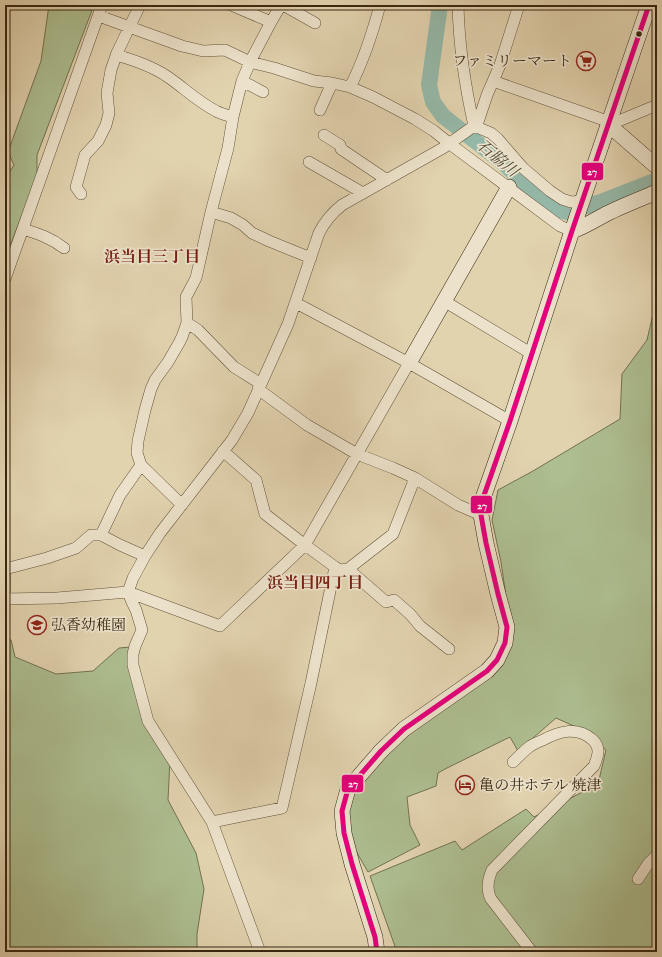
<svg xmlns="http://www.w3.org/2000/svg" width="662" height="957" font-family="'IM FELL English','Noto Serif JP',serif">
	<rect width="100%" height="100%" fill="#e2d3af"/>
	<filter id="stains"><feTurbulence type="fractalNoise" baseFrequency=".005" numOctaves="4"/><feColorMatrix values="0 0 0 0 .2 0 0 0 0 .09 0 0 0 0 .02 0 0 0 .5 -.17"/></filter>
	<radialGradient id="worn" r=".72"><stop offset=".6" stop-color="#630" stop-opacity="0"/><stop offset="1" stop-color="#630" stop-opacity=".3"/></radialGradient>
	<!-- green -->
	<path fill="#adbe90" stroke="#727251" d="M49,5H94L37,155V176L5,259V179L14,165L8,152L41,61Z
		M657,297V952H397L370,876L455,841L462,850L526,809L534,817L598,784L606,750L585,731L556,718L518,751L510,737L445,769L438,773L436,786L407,797L410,825L420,845L368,872L349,839L346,806L359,787L388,749L432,715L512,637L501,562L492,520L498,490L533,471L620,419L622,374L647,340Z
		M5,637L11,640L15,657L56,674L93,671L119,648L131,647L133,673L170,759L168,800L196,853L204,889L197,934V952H5Z"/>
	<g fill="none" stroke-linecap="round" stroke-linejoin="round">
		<!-- river -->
		<path stroke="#95b8a8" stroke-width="16" d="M440,5L429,85L433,102L443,116L502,162L549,206L566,212L601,202L657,180"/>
		<defs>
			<path id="street" d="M231,5L271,22
				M283,5L315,23
				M458,5C459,46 465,86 474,126
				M99,16L182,46L203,51L225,50L250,62L274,68L314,81L332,83L350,87L373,97L415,119L434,131L450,144L560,226L572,231
				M116,55C134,60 152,66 168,77C184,88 198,102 216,111C221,114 227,115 233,117
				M242,81L263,92
				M493,81L610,122
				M350,87C364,60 372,35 380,5
				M320,110L332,83
				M609,125L657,105
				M474,126L491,133L498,139L523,168L550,191L562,199L571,202L583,201
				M324,135L340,145L341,149L387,180
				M309,162L363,193
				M81,194L76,187L85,155L98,141L106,125L109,113L107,93L111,70L117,53L140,5
				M211,212L231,218L243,225L252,233L269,241L311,258
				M23,229C39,234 51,238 64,248
				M5,279L102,5
				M444,301L532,354
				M296,303L409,363L510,421
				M187,323L198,330L234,367L261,384
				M409,363L305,545L220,626L128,592L133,578L145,556L160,533L232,440L248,413L288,324L319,233C325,221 332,213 342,205L443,148L474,126L478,122L487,95L500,65L519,5
				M258,389L307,425L357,454L393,468L415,478L458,505L481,515
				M223,451L256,480L265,514L305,545L335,567L340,570L348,569L393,534L415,478
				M182,505L141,465L137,453L138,441L145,410L151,389L155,380L168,362L179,343L182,337L187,323L186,297L196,278L211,212L228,148L233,117L242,81L250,62L271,22L281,5
				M101,535L120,495L141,465
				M5,569L47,558L76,548L91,535H101L120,545L145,556
				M348,569L386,602L394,600L410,614L420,626L449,649
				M5,576V599L57,598L128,592L132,602L136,610L142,630L135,646L133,654V665L148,721L212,822L260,952
				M513,762C518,757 523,752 529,747C533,744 538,742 543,740C560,731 577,726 593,740C601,748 598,756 594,766L492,870C488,880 486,889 491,899L532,952
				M212,822L282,808L311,683L335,567
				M638,879L648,864L657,855"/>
			<path id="secondary" d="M609,125L657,167
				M572,231C584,227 595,220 606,214C622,206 640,199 657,192
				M409,363L509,187
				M377,952L375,937L352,864L344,833L342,811L348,789L381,751L404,729L487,671L497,660L505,643L507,627L498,594L486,543L481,515L482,501L510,421L572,231L649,5"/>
		</defs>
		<!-- street casing -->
		<use href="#street" stroke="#625239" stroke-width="12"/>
		<!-- secondary casing -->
		<use href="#secondary" stroke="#382712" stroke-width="16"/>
		<!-- street -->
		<use href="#street" stroke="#ece2cb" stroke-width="11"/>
		<!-- secondary -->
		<use href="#secondary" stroke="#ece2cb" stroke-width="15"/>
		<defs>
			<path id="bus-1" d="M377,952L375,937L352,864L344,833L342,811L348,789L381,751L404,729L487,671L497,660L505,643L507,627L498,594L486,543L481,515L482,501L510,421L572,231L649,5"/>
		</defs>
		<!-- bus-1 casing -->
		<use href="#bus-1" stroke="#ece2cb" stroke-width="8"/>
		<!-- bus-1 -->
		<use href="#bus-1" stroke="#e5007d" stroke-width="5"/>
	</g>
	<!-- icons -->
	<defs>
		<symbol id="supermarket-ring" viewBox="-11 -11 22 22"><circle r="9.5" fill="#ece2cb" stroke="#8f2418" stroke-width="1.5"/><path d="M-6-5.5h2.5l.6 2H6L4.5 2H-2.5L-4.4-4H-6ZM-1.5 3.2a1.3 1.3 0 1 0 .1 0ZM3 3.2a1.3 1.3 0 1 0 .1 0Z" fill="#8f2418"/></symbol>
		<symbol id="school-ring" viewBox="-11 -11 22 22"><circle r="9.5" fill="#ece2cb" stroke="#8f2418" stroke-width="1.5"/><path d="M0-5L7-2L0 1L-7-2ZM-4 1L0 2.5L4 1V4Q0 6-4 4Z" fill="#8f2418"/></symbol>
		<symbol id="hotel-ring" viewBox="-11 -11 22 22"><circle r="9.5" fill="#ece2cb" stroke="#8f2418" stroke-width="1.5"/><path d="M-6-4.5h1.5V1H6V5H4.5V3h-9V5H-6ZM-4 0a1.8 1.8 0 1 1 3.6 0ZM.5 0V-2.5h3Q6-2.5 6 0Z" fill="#8f2418"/></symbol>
	</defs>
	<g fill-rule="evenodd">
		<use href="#supermarket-ring" x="575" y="50" width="22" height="22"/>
		<use href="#school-ring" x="26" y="614" width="22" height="22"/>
		<use href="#hotel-ring" x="454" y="774" width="22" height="22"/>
	</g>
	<!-- markers -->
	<circle fill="#382712" stroke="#ece2cb" stroke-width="1.5" cx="639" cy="34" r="3.5"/>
	<g text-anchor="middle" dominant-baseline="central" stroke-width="3.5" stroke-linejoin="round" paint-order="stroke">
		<!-- poi labels -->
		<g font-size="15" fill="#382712" stroke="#ece2cb" text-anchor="start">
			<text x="572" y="61" text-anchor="end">ファミリーマート</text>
			<text x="51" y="625">弘香幼稚園</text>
			<text x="479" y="785">亀の井ホテル 焼津</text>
		</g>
		<!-- water labels -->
		<g font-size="16" font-style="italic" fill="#4f4b38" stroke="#ece2cb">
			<text transform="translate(497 159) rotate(40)">石脇川</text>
		</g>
		<!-- neighbourhood labels -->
		<g font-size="16" font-weight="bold" fill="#7a1f14" stroke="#ece2cb">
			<text x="152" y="258">浜当目三丁目</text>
			<text x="315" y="584">浜当目四丁目</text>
		</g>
	</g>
	<g stroke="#ece2cb" stroke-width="1.5">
		<rect x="581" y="162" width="23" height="19" rx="4" fill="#e5007d"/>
		<rect x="470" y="495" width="23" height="19" rx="4" fill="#e5007d"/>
		<rect x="341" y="774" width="23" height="19" rx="4" fill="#e5007d"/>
	</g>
	<g font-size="11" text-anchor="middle" font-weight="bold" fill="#fff">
		<text x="592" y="175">27</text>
		<text x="482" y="509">27</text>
		<text x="353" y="787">27</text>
	</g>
	<!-- margin -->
	<rect width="662" height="957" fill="none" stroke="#e2d3af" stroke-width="20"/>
	<rect x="6" y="6" width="650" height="945" fill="none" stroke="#382712" stroke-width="2"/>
	<rect x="10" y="10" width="642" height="937" fill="none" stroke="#382712"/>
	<rect width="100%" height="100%" filter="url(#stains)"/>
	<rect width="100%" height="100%" fill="url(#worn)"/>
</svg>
